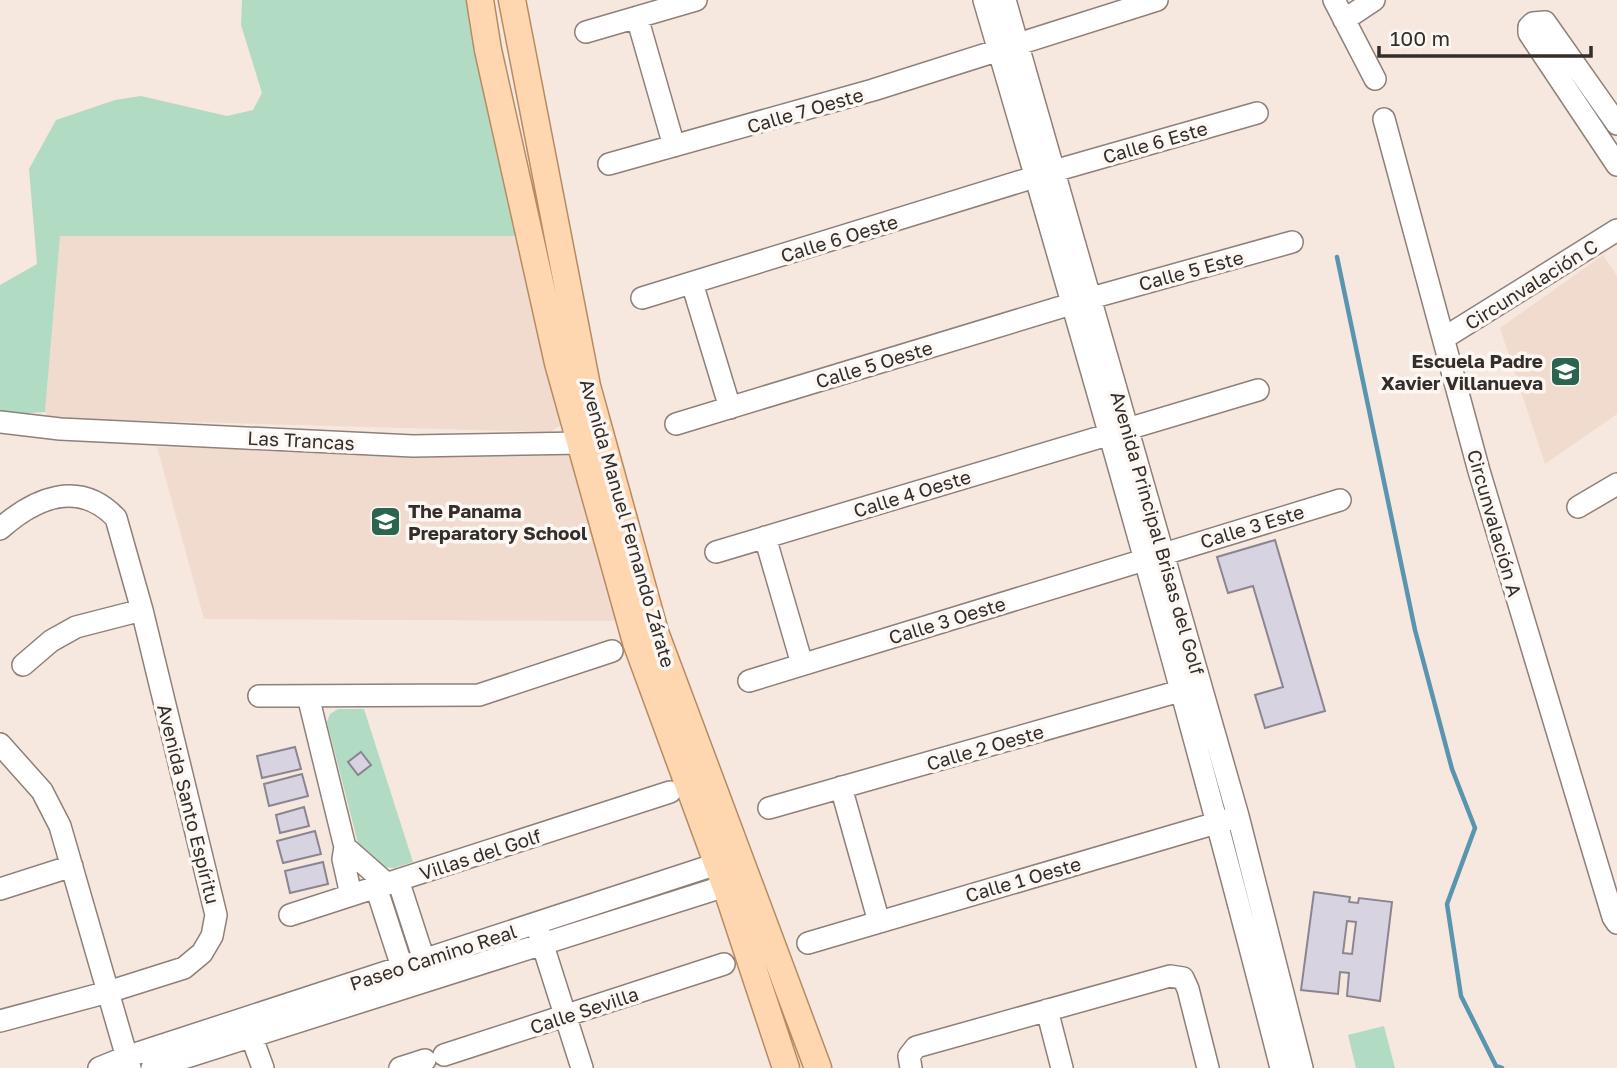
<svg xmlns="http://www.w3.org/2000/svg" width="1617" height="1068" font-family="'Golos Text',sans-serif">
	<rect width="100%" height="100%" fill="#f6e7df"/>
	<!-- built -->
	<path fill="#f1dbce" d="M60,236H521L565,423L550,432L48,418L45,412Z
		M1603,255L1617,276V414L1545,464L1500,328Z
		M157,447L574,455L610,588L615,621L204,619Z"/>
	<!-- green -->
	<path fill="#b1dbc2" d="M242,0H480L521,236H60L45,412L0,415V285L37,264L29,169L56,120L115,100L141,96L227,116L253,110L262,93L241,25Z
		M338,709H364L413,862L394,868L384,867L359,847L327,722L330,714Z
		M1384,1026L1395,1068H1356L1348,1035Z"/>
	<g fill="none" stroke-linecap="round" stroke-linejoin="round">
		<!-- stream -->
		<path stroke="#5a95b0" stroke-width="4.5" d="M1337,257L1415,630L1452,769L1475,828L1447,904L1461,996L1496,1066L1502,1068"/>
	</g>
	<!-- building -->
	<path fill="#d8d3e1" stroke="#8b8592" stroke-width="2" fill-rule="evenodd" d="M1275,540L1325,711L1265,728L1255,695L1283,687L1253,586L1228,593L1217,557Z
		M295,747L301,769L262,778L257,756Z
		M361,752L371,765L358,775L348,762Z
		M302,774L308,796L269,806L264,784Z
		M304,807L309,826L280,833L276,815Z
		M315,831L321,854L283,863L277,841Z
		M323,862L328,884L290,893L285,871Z
		M1314,892L1350,897L1349,902L1358,903L1359,898L1392,902L1380,1001L1347,996L1349,973L1340,972L1338,994L1301,990ZM1347,921L1356,922L1352,954L1343,953Z"/>
	<g fill="none" stroke-linecap="round" stroke-linejoin="round">
		<defs>
			<path id="minor" d="M984,0C1088,355 1190,710 1281,1068
				M1005,0L1238,816L1302,1068
				M1334,0L1375,79
				M637,17L674,146
				M1344,20L1374,0
				M586,32L696,0
				M1384,119L1479,471L1613,917L1617,923
				M1617,124L1545,22L1533,23L1529,27V33L1617,165
				M609,164L873,90L1157,0
				M692,283L730,408
				M642,298L1054,171L1257,113
				M1444,338L1617,230
				M0,422L60,429L413,446L582,443L593,440
				M676,424L1091,298L1292,242
				M1578,507L1617,484
				M0,529C35,498 79,479 116,518L142,610L216,915L212,936L202,953L184,968L108,992L0,1021
				M765,537L802,664
				M716,552L1258,390
				M23,665L51,641L76,627L142,610
				M749,681L1340,500
				M259,696L479,695L612,651
				M308,696L345,847L343,859L351,895
				M0,744L42,791L60,826L130,1068
				M841,787L879,922
				M769,808L1194,687
				M345,847L387,884
				M398,880L424,960
				M376,887L402,967
				M0,889L72,866
				M290,915L670,792
				M539,933L582,1068
				M808,943L1230,819
				M1047,1010L1062,1068
				M247,1024L263,1068
				M444,1055L724,964
				M99,1068L126,1057L732,859
				M152,1068L741,881
				M400,1068L425,1060
				M911,1068L909,1056L916,1047L1170,976L1183,978L1188,989L1208,1068"/>
			<path id="major" d="M480,0L488,50L558,363L636,642L726,887L786,1068
				M512,0L587,386L655,632L818,1068"/>
		</defs>
		<!-- minor casing -->
		<use href="#minor" stroke="#8e8079" stroke-width="24"/>
		<!-- major casing -->
		<use href="#major" stroke="#b78b60" stroke-width="29"/>
		<!-- minor -->
		<use href="#minor" stroke="#fff" stroke-width="21"/>
		<!-- major -->
		<use href="#major" stroke="#fed7b0" stroke-width="26"/>
	</g>
	<!-- icons -->
	<defs>
		<symbol id="school-square" viewBox="-11 -11 22 22"><rect x="-9" y="-9" width="18" height="18" rx="4" fill="#2b654f" stroke="#fdf7f3"/><path d="M0-5L7-2L0 1L-7-2ZM-4 1L0 2.5L4 1V4Q0 6-4 4Z" fill="#fff"/></symbol>
	</defs>
	<g fill-rule="evenodd">
		<use href="#school-square" x="1548" y="354" width="35" height="35"/>
		<use href="#school-square" x="368" y="504" width="35" height="35"/>
	</g>
	<g text-anchor="middle" dominant-baseline="central" stroke-width="7" stroke-linejoin="round" paint-order="stroke">
		<!-- street labels -->
		<g font-size="19" fill="#342e2b" stroke="#fdf7f3">
			<text transform="translate(805 110) rotate(-16)">Calle 7 Oeste</text>
			<text transform="translate(1155 142) rotate(-16)">Calle 6 Este</text>
			<text transform="translate(839 238) rotate(-17)">Calle 6 Oeste</text>
			<text transform="translate(1191 270) rotate(-15)">Calle 5 Este</text>
			<text transform="translate(1531 284) rotate(-32)">Circunvalación C</text>
			<text transform="translate(874 364) rotate(-17)">Calle 5 Oeste</text>
			<text transform="translate(301 440) rotate(3)">Las Trancas</text>
			<text transform="translate(912 493) rotate(-17)">Calle 4 Oeste</text>
			<text transform="translate(628 523) rotate(74)">Avenida Manuel Fernando Zárate</text>
			<text transform="translate(1495 523) rotate(74)">Circunvalación A</text>
			<text transform="translate(1252 526) rotate(-17)">Calle 3 Este</text>
			<text transform="translate(1158 533) rotate(74)">Avenida Principal Brisas del Golf</text>
			<text transform="translate(947 620) rotate(-17)">Calle 3 Oeste</text>
			<text transform="translate(985 747) rotate(-16)">Calle 2 Oeste</text>
			<text transform="translate(189 804) rotate(76)">Avenida Santo Espíritu</text>
			<text transform="translate(480 854) rotate(-18)">Villas del Golf</text>
			<text transform="translate(1023 879) rotate(-16)">Calle 1 Oeste</text>
			<text transform="translate(433 957) rotate(-18)">Paseo Camino Real</text>
			<text transform="translate(584 1010) rotate(-18)">Calle Sevilla</text>
		</g>
		<!-- poi labels -->
		<g font-size="19" font-weight="bold" fill="#342e2b" stroke="#fdf7f3" text-anchor="end">
			<text x="1543" y="360">Escuela Padre<tspan x="1543" dy="22">Xavier Villanueva</tspan></text>
			<text x="408" y="510" text-anchor="start">The Panama<tspan x="408" dy="22">Preparatory School</tspan></text>
		</g>
	</g>
	<!-- scale -->
	<path d="M1379 46v10h212v-10" fill="none" stroke="#342e2b" stroke-width="3.5"/>
	<text x="1390" y="46" font-size="21" fill="#342e2b" stroke="#fdf7f3" stroke-width="5" paint-order="stroke">100 m</text>
</svg>
